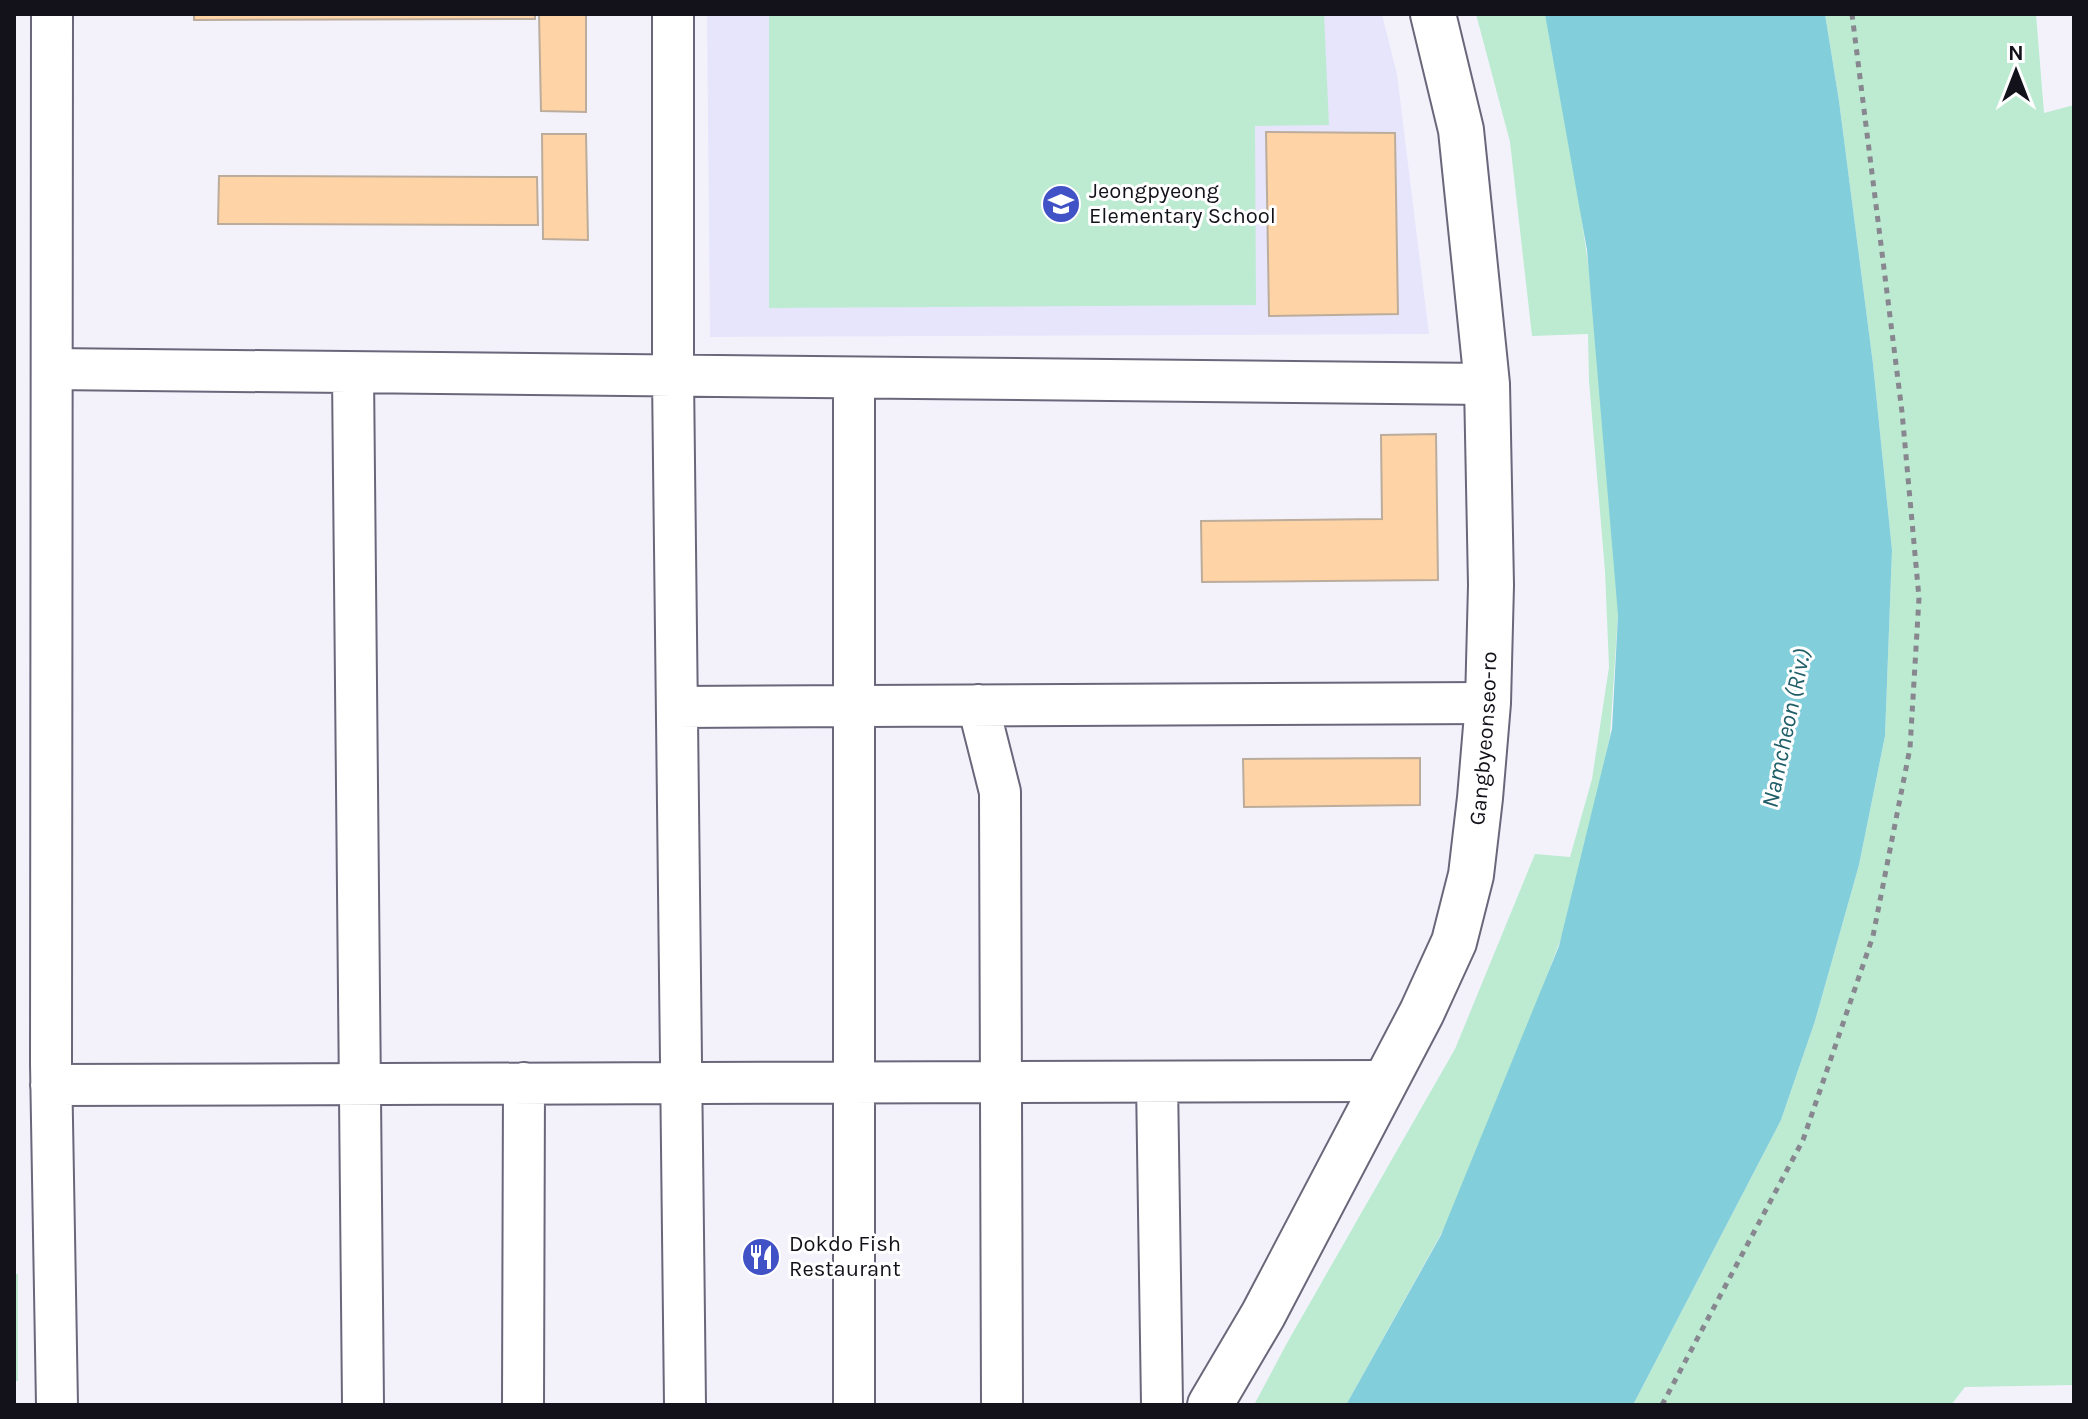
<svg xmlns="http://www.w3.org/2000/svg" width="2088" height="1419" font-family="Karla,sans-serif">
	<rect width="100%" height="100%" fill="#f3f2fb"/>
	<!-- built -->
	<path fill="#e7e5fc" d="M707,14H1382L1397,74L1429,334L710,337Z"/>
	<!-- green -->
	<path fill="#bcebd2" d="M769,14H1324L1329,125L1255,126L1256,305L769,308Z
		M1476,14H1547L1572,152L1593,298L1619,599L1610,736L1570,915L1466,1189L1346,1405H1254L1287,1343L1455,1049L1535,854L1570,857L1592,779L1609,667L1605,571L1589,381L1588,334L1532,336L1510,142Z
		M1825,14H2036L2044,113L2074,105V1385L1965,1387L1951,1405H1633L1781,1120L1815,1021L1859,865L1885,736L1892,550L1873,364L1839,101Z
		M14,1274H18V1381H14Z"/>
	<!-- water -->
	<path fill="#83cedb" d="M1545,14H1825L1839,101L1873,364L1892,550L1885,736L1859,865L1815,1021L1781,1120L1633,1405H1346L1441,1235L1559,946L1612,729L1618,615L1587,250Z"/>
	<!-- building -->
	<path fill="#fed3a5" stroke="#bcac9b" stroke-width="2" d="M194,14H535V19L194,20Z
		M539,14H586V112L541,111Z
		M1266,132L1395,133L1398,314L1269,316Z
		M542,134H586L588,240L543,239Z
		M219,176L537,177L538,225L218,224Z
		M1436,434L1438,580L1202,582L1201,521L1382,519L1381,435Z
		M1420,758V805L1244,807L1243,759Z"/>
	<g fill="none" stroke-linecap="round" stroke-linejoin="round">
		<defs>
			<path id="street" d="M52,14L51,1064L57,1405
				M673,14V376L685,1405
				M52,369L1487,384
				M353,373L363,1405
				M854,379V1405
				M978,705L1000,792L1002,1405
				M677,707L1488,703
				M1157,1082L1162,1405
				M51,1085L1386,1081
				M523,1405L524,1083"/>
			<g id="secondary">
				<path id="s1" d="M1210,1405L1263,1315L1422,1012L1454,942L1471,875L1480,798L1488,703L1491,585L1487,384L1461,130L1433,14"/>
			</g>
		</defs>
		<!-- street casing -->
		<use href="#street" stroke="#69677a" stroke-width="44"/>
		<!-- secondary casing -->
		<use href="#secondary" stroke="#69677a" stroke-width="48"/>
		<!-- path -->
		<path stroke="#88878f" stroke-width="5" stroke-dasharray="6 6" stroke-linecap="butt" d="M1662,1405L1803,1140L1873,936L1910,748L1919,598L1902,412L1852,14"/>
		<!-- street -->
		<use href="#street" stroke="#fff" stroke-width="40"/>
		<!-- secondary -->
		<use href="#secondary" stroke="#fff" stroke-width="44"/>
	</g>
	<!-- icons -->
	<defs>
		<symbol id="school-disc" viewBox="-11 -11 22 22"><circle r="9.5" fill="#4052c5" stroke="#fff"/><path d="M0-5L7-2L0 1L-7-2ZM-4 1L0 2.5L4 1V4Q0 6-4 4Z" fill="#fff"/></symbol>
		<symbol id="restaurant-disc" viewBox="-11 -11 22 22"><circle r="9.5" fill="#4052c5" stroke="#fff"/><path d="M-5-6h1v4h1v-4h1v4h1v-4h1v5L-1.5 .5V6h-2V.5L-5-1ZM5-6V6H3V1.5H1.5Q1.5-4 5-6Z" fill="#fff"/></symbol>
	</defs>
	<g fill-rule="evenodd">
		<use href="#school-disc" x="1039" y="182" width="44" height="44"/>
		<use href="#restaurant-disc" x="739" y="1235" width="44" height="44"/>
	</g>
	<g text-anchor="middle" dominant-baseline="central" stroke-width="6" stroke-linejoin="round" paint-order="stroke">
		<!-- poi labels -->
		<g font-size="22" fill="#13121a" stroke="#fff" text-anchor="start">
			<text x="1089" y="191">Jeongpyeong<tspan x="1089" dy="25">Elementary School</tspan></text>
			<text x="789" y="1244">Dokdo Fish<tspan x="789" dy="25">Restaurant</tspan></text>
		</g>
		<!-- street labels -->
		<g font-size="22" fill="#13121a" stroke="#fff">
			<text stroke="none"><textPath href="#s1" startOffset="730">Gangbyeonseo-ro</textPath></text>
		</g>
		<!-- water labels -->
		<g font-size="24" font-style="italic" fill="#205e68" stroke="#fff">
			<text transform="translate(1786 728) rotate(-78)">Namcheon (Riv.)</text>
		</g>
	</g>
	<!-- border -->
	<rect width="2088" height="1419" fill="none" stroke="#13121a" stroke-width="32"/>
	<!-- north arrow -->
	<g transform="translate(2016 72)" stroke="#ffffff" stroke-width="6" paint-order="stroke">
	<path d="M0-6L14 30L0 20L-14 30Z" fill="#13121a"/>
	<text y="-12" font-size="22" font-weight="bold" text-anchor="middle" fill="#13121a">N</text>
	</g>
</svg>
